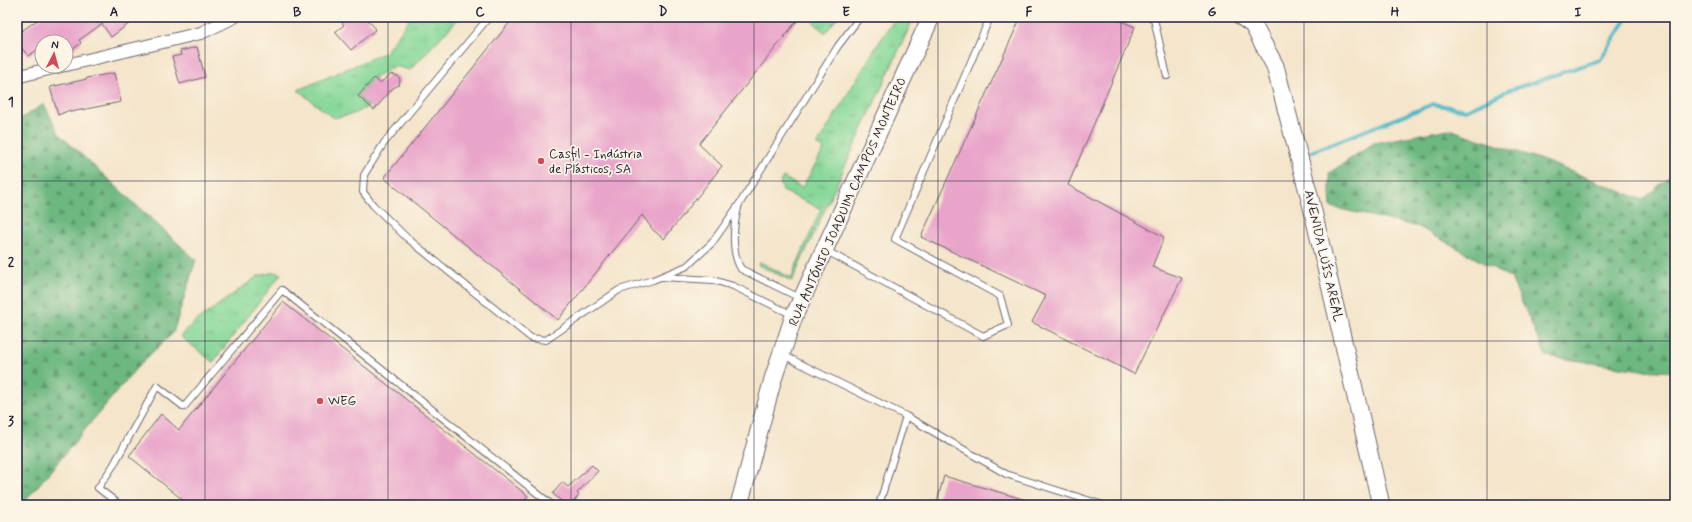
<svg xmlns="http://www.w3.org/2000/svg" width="1692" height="522" font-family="Mynerve,sans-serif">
	<defs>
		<pattern id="grass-tufts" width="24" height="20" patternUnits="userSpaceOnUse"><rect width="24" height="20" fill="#87d899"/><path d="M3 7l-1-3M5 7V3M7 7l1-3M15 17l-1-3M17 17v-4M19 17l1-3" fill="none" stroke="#74b985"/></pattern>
		<pattern id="forest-firs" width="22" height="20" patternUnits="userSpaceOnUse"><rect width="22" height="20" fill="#6db881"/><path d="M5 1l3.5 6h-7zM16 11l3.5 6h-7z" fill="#59956b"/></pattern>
	</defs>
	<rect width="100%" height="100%" fill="#fcf5e5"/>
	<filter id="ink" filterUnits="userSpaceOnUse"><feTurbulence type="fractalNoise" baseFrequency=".025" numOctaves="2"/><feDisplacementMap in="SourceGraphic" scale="8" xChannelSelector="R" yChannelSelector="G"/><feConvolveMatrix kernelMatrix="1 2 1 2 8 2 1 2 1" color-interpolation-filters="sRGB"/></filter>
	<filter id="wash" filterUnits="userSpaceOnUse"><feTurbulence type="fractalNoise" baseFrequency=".012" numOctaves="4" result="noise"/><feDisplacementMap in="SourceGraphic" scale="16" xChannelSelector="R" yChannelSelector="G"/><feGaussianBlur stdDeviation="0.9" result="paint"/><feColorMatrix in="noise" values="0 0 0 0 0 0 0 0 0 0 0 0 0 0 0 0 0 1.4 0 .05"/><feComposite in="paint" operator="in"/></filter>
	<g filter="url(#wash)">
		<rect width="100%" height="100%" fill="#f4e5cb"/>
		<!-- grass -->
		<path fill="url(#grass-tufts)" stroke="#547d6a" d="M411,17H460L410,70L395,66L374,78L358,96L369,106L353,114L333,118L298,90L386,52Z
			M808,17H838L825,33Z
			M896,17H914L792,281L758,265L760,262L791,278L821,209L783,191L780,182L783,177L802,188L824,149L817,145L873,52Z
			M275,272L281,274L213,362L180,336L195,322L258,276Z"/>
		<!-- forest -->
		<path fill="url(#forest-firs)" stroke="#486d5e" d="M44,104L59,134L196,260L173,333L138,366L22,505H17V121Z
			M1449,129L1542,160L1643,200L1675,171V372L1641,370L1546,356L1511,278L1419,227L1331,207L1329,173L1374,143Z"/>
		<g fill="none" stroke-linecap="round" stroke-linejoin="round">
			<!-- stream -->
			<path stroke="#4ab7c6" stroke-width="4" d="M1303,155L1433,104L1466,110L1507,91L1600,60L1628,17"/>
		</g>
		<g id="blocks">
			<!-- building -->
			<path fill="#e9a4ca" d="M42,17H138L111,37L102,24L79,40L81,43L72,50L66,42H42V47L28,56L17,42V34Z
				M337,17H365L376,29L351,50L335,32L344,25Z
				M514,17H800L699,144L722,166L664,239L653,230L642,215L558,320L384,178Z
				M1021,17H1112L1135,27L1068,185L1164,237L1152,267L1182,278L1134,374L1032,322L1046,296L921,237Z
				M197,47L205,77L180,84L172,57L181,55L180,51Z
				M114,73L121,102L71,112L70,110L58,115L50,87L87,79V78Z
				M391,74L398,76L400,80L399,85L393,88L374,110L358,96L374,78L380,83Z
				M283,302L528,496L521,505H189L129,456L161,414L179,430Z
				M592,465L598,471L577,493L579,495L571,505H566L553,494L562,482L568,487Z
				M944,476L1033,502V505H936Z"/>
		</g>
	</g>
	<g filter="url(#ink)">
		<use href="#blocks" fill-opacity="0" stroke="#6c666d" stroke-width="1"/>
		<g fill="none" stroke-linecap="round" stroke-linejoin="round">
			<defs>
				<path id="lane" d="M489,17L384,143L364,175L363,192L373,205L407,238L531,338L546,340L619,290L653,280L687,266L712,243L740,203L838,46L860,17
					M1150,17L1154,19L1167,76
					M738,208C733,227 731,252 741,269L800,298
					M825,250L983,336L1008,325L1000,296L895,239L990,17
					M662,277L713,280L733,286L793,315
					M783,355L906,416L1006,474L1103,505
					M120,505L98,488L113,466L157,386L184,407L282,290L552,505
					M879,505L906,416"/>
				<path id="street" d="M66,65L201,33L234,17
					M17,71L20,76L61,66"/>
				<path id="secondary" d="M1242,17L1253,25L1275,66L1311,203L1381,505
					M739,505L773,379L794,316L931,17"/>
			</defs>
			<!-- lane casing -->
			<use href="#lane" stroke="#6c666d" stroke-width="8"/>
			<!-- street casing -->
			<use href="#street" stroke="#6c666d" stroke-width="14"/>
			<!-- secondary casing -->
			<use href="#secondary" stroke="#6c666d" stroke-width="19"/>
			<!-- lane -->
			<use href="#lane" stroke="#fff" stroke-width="6"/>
			<!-- street -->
			<use href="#street" stroke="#fff" stroke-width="12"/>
			<!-- secondary -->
			<use href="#secondary" stroke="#fff" stroke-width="17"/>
		</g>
	</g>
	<!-- grid -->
	<path fill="none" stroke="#22223b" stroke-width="1" stroke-opacity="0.55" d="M205,17V505M388,17V505M571,17V505M754,17V505M938,17V505M1121,17V505M1304,17V505M1487,17V505M17,181H1675M17,341H1675"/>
	<!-- markers -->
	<g fill="#d1495b" stroke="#fcf5e5" stroke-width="1.5">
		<circle cx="541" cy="161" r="4"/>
		<circle cx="320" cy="401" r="4"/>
	</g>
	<g text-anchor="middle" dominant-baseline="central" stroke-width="3.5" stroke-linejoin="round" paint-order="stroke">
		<!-- poi labels -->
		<g font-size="13" fill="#22223b" stroke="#fcf5e5" text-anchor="start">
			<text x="549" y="154">Casfil - Indústria<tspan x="549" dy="15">de Plásticos, SA</tspan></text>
			<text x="328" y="401">WEG</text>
		</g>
		<!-- street labels -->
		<g font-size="13" fill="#22223b" stroke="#fcf5e5">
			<text transform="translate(848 202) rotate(-66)">RUA ANTÓNIO JOAQUIM CAMPOS MONTEIRO</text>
			<text transform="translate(1323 256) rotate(77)">AVENIDA LUÍS AREAL</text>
		</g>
	</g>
	<!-- margin -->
	<rect width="1692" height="522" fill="none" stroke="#fcf5e5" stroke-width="44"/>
	<!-- north arrow -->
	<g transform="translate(54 54) rotate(6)"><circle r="19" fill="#fcf5e5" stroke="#a5a1a1"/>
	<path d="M0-3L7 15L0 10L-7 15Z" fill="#d1495b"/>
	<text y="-6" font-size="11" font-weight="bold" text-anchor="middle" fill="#22223b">N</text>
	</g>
	<rect x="22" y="22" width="1648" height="478" fill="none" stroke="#22223b" stroke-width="1.5"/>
	<g font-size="13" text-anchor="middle" font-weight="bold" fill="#22223b">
		<text x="114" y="16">A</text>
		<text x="297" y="16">B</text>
		<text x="480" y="16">C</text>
		<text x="663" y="16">D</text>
		<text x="846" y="16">E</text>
		<text x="1029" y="16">F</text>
		<text x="1212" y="16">G</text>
		<text x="1395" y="16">H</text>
		<text x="1578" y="16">I</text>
		<text x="11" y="106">1</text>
		<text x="11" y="266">2</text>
		<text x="11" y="425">3</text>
	</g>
</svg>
